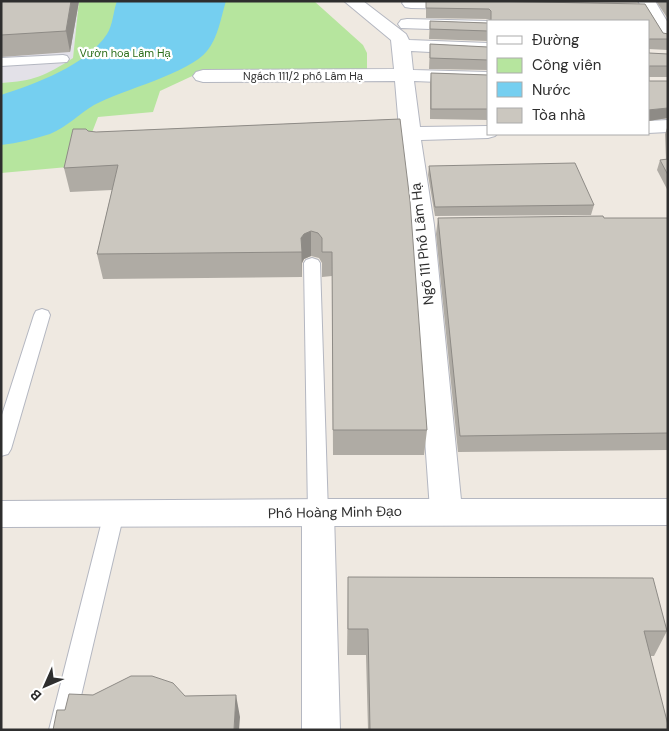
<svg xmlns="http://www.w3.org/2000/svg" width="669" height="731" font-family="'DM Sans',sans-serif">
	<rect width="100%" height="100%" fill="#efe9e1"/>
	<!-- industrial -->
	<path fill="#e3e1e8" d="M1,1H79L73,58L47,76L24,82L1,83Z"/>
	<!-- green -->
	<path fill="#b6e59e" d="M79,1H314L363,45L367,53V70L203,71L160,91L153,112L98,117L79,166L1,173V83C34,81 45,76 73,58Z"/>
	<!-- water -->
	<path fill="#75cff0" d="M117,1H226C221,17 218,38 207,51C190,73 122,90 94,105C79,114 67,127 50,134C34,139 18,143 1,145V95C35,84 87,65 107,34C113,25 113,12 117,1Z"/>
	<g fill="none" stroke-linecap="round" stroke-linejoin="round">
		<defs>
			<path id="lane" d="M63,55L67,56L69,59L67,62L1,66V58Z
				M312,258L318,260L320,263L328,513L325,519L318,521L311,519L308,513L304,263L306,260Z
				M42,309L48,311L50,315L11,449L8,454L1,456V418L34,315L36,311Z
				M114,505L121,507L124,513L73,730H49L104,513L107,507Z"/>
			<path id="street" d="M344,1H363L406,34L409,40L488,43V55L411,51L413,70L488,72V84L414,81L420,127L488,126V134H497L495,136L488,138L421,140L434,225L462,510L457,519L446,523L435,519L430,510L410,225L400,140L385,138L382,134L385,130L399,128L395,81L203,82L196,80L193,76L196,72L203,70L394,69L391,40Z
				M404,1H470L472,4L469,8L463,9L411,8L405,7L402,3Z
				M638,1H655L668,23V43L662,42Z
				M407,19L488,21H490H488V31L401,28L398,24L401,20Z
				M668,120V132L648,133V121Z
				M318,500L329,504L334,513L340,730H302V513L307,504Z"/>
			<path id="secondary" d="M334,499H668V525L1,527V501Z"/>
		</defs>
		<!-- lane casing -->
		<use href="#lane" stroke="#b4b7c1" stroke-width="2"/>
		<!-- street casing -->
		<use href="#street" stroke="#b4b7c1" stroke-width="2"/>
		<!-- secondary casing -->
		<use href="#secondary" stroke="#b4b7c1" stroke-width="2"/>
		<!-- lane -->
		<use href="#lane" fill="#fff" fill-rule="evenodd"/>
		<!-- street -->
		<use href="#street" fill="#fff" fill-rule="evenodd"/>
		<!-- secondary -->
		<use href="#secondary" fill="#fff" fill-rule="evenodd"/>
	</g>
	<!-- wall -->
	<path fill="#afaba4" d="M1,1H79L70,52L1,57Z
		M426,1H481L645,4L663,33L668,34V50L649,49V53L668,54V77H649V81H668V118L648,121V21H490L488,19L426,18Z
		M656,1H668V19Z
		M430,21L488,23V41L429,39Z
		M430,44L488,47V70L429,69Z
		M431,73L488,75V120L430,119V84Z
		M400,119L427,430L424,455H333L332,276L322,277V263L319,258L311,256L304,259L302,263V277L103,279L97,254L112,190L70,192L64,168L88,131L96,132Z
		M668,125V191L657,170L660,160L666,159L665,134Z
		M429,166L594,205L591,215L435,216L428,175Z
		M438,218H668V450L458,452L436,234Z
		M348,577L667,631L654,656H650L668,730H368L366,655H347Z"/>
	<!-- shaded-wall -->
	<path fill="#8e8b86" d="M71,1H79L70,52L66,31Z
		M668,108V118L648,121V115L649,110Z
		M311,231V256L304,259L302,263V277L301,238L304,234Z
		M236,695L240,717L239,730H234Z"/>
	<!-- building -->
	<path fill="#cbc7bf" stroke="#8e8b86" d="M1,1H71L66,31L1,35Z
		M426,1H481L645,4L663,33L668,34V39H649V53L668,54V66H649V81H668V108L648,110V21H491V11L489,9L426,8Z
		M430,21L488,23V31L430,29Z
		M430,44L488,47V60L430,58Z
		M431,73L488,75V109H431Z
		M400,119L410,201L427,430H333L332,252H322V238L318,233L311,231L304,234L301,238L302,252L97,254L118,165L64,168L73,129H86L88,131L96,132Z
		M668,159V175L660,160Z
		M575,163L594,205L435,207L429,166Z
		M603,216L604,218H668V433L460,436L438,218Z
		M348,577L653,578L667,631H644L668,725V730H370L368,629H348Z
		M131,676H152L173,683L185,696L236,695L234,730H53L57,710H65L69,694L93,695Z"/>
	<g text-anchor="middle" dominant-baseline="central" stroke-width="4.5" stroke-linejoin="round" paint-order="stroke">
		<!-- far-park labels -->
		<g font-size="11" fill="#2c6e1b" stroke="#fff">
			<text x="125" y="53">Vườn hoa Lâm Hạ</text>
		</g>
		<!-- far-street labels -->
		<g font-size="11" fill="#2e2e2e" stroke="#fff">
			<text x="303" y="76">Ngách 111/2 phố Lâm Hạ</text>
		</g>
		<!-- street labels -->
		<g font-size="14" fill="#2e2e2e" stroke="#fff">
			<text transform="translate(422 244) rotate(-96)">Ngõ 111 Phố Lâm Hạ</text>
			<text transform="translate(335 512) rotate(-1)">Phố Hoàng Minh Đạo</text>
		</g>
	</g>
	<!-- border -->
	<rect width="669" height="731" fill="none" stroke="#2e2e2e" stroke-width="5"/>
	<!-- legend -->
	<rect x="487" y="20" width="162" height="115" fill="#ffffff" stroke="#ababab"/>
	<rect x="497" y="36" width="25" height="8" fill="#ffffff" stroke="#ababab"/>
	<text x="532" y="45" font-size="15" fill="#2e2e2e">Đường</text>
	<rect x="497" y="58" width="25" height="15" fill="#b6e59e" stroke="#ababab"/>
	<text x="532" y="70" font-size="15" fill="#2e2e2e">Công viên</text>
	<rect x="497" y="82" width="25" height="15" fill="#75cff0" stroke="#ababab"/>
	<text x="532" y="95" font-size="15" fill="#2e2e2e">Nước</text>
	<rect x="497" y="108" width="25" height="15" fill="#cbc7bf" stroke="#ababab"/>
	<text x="532" y="120" font-size="15" fill="#2e2e2e">Tòa nhà</text>
	<!-- north arrow -->
	<g transform="translate(45 686) rotate(225)" stroke="#ffffff" stroke-width="4" paint-order="stroke">
	<path d="M0-4L9 19L0 12L-9 19Z" fill="#2e2e2e"/>
	<text y="-8" font-size="14" font-weight="bold" text-anchor="middle" fill="#2e2e2e">B</text>
	</g>
</svg>
